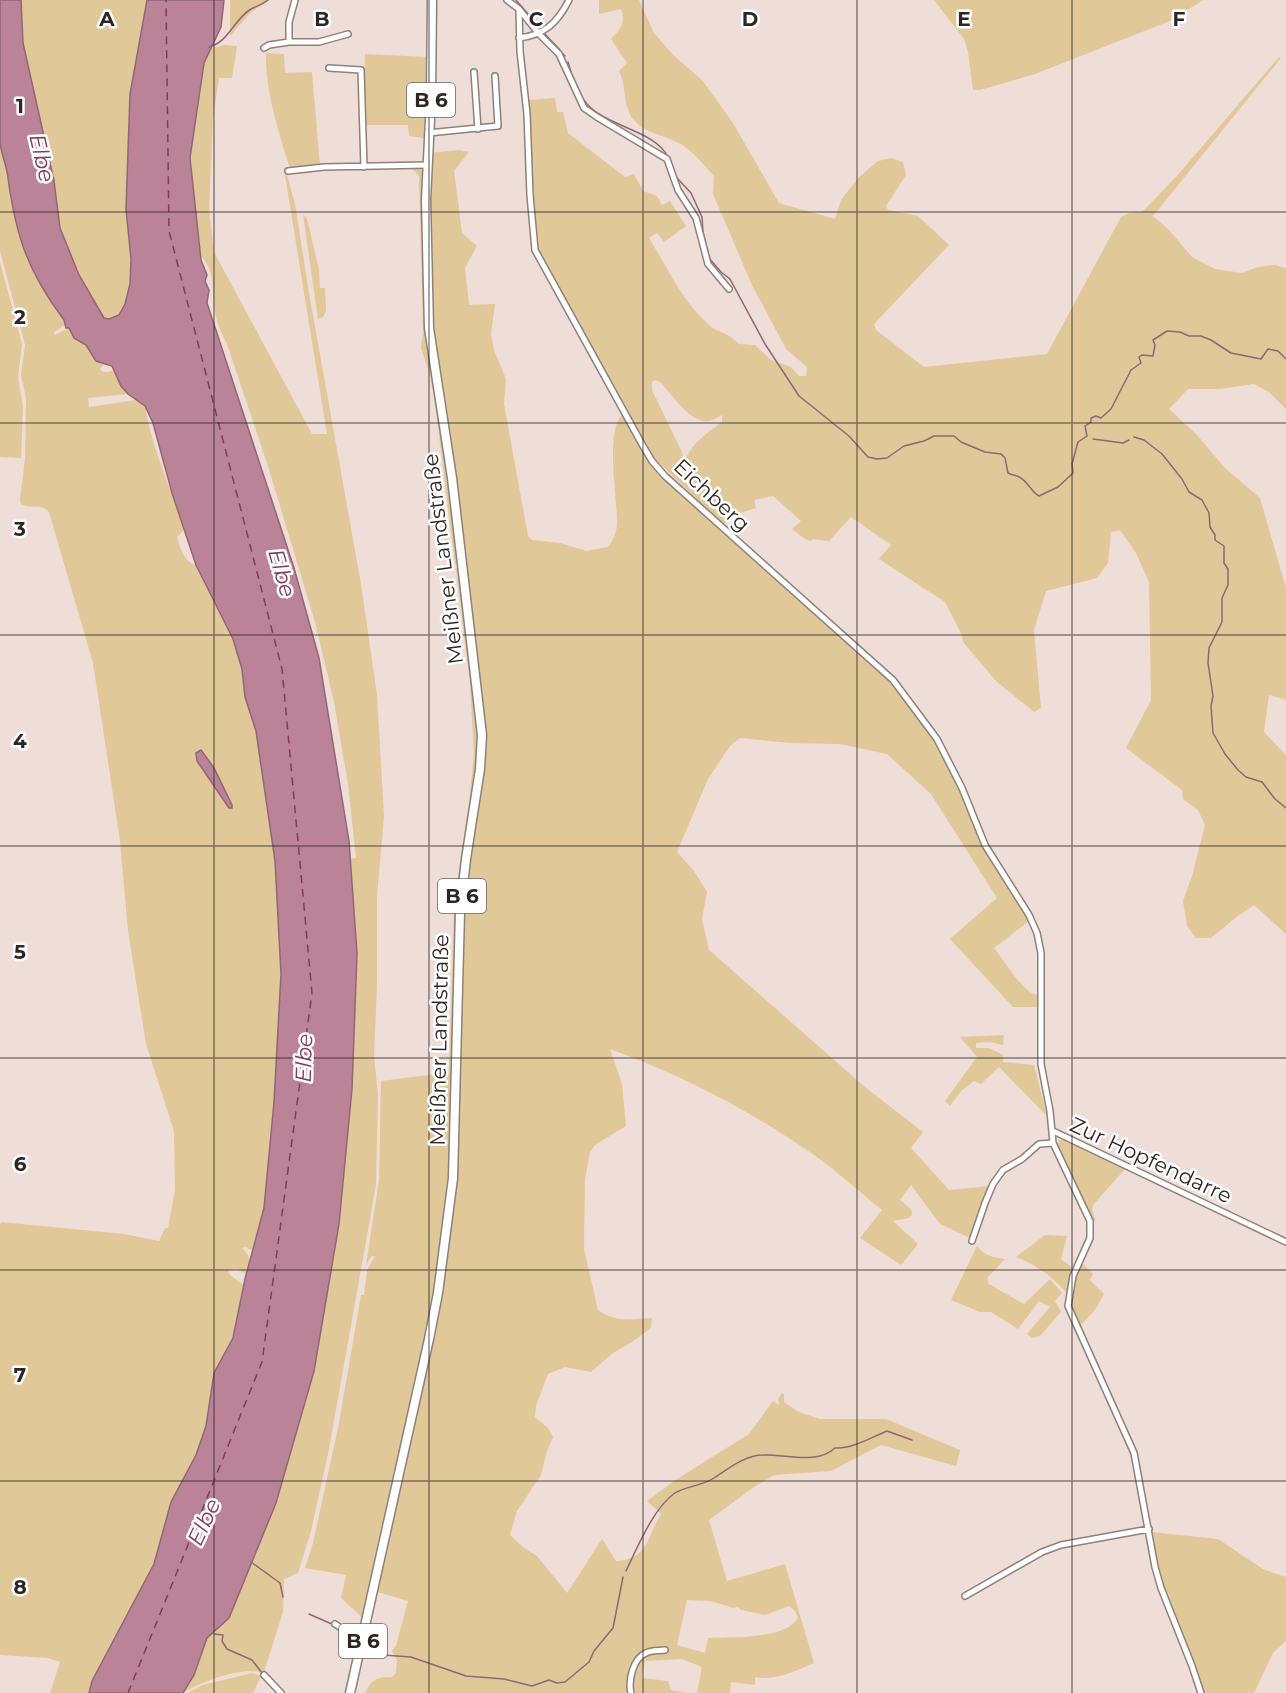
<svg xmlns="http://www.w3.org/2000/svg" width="1286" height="1693" font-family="Montserrat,sans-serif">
	<rect width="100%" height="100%" fill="#efddd7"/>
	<!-- green -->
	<path fill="#e0c898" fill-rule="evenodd" d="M21,0H147L130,94L126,209L131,259L130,284L125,304L119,316L113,319L104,318L79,275L60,228L54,181L23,43Z
		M230,0H270L251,12L230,36Z
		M599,0H639L654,33L673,55L702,80L733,123L779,203L835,219L841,200L859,177L878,161L891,158L903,162L906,175L886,206L888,210L918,216L949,245L874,324L876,330L924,367L1047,354L1121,217L1129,213L1142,212L1176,177L1279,57L1281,58L1153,216L1169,230L1192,257L1215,269L1242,273L1258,267L1275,265L1286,268V409L1269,392L1254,384L1220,389H1188L1169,409L1196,434L1225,468L1260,498L1286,588V700L1269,695L1264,732L1286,755V934L1254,905L1239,915L1211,938H1196L1187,926L1183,901L1192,876L1205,825L1198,810L1183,799L1182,790L1126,748L1151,700L1149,582L1136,553L1120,530L1111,532L1108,563L1097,578L1046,591L1034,630L1041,708L1034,712L996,681L963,642L961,633L945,602L879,559L891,545L851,517L829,541L813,539L811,541L805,539L792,529L801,521L773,496L754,500L756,508L740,513L723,524L652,456L540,253L535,241L529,100L555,98L557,112H563L568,133L625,177L634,174L643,191L657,196L662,205L670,201L686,226L664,242L657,233L649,238C667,267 683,302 708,324C717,333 727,331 739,344L755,345L771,360L791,367L799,376H806L807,367L786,349L752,285L713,194L714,176C705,166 695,154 684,146C666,134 638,134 629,112C623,98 626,85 619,71L627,63L611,39C621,29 626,22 621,9L599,14ZM655,380L660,382C672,394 686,418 704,421C711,422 716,418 722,415V422C707,433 691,444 684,462L682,452L652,390V382Z
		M934,0H1203L1170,21L1035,74L980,90H973L968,52L964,39Z
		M225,45L237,46L232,78H219L213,118L209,210L214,252L312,434H327L285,175H287L295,204L309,293L361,584L377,695L384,816L377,896V985L374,1056L378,1095L376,1185L329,1449L311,1531L298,1573L284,1579L283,1612L264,1672C259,1672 255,1671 250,1671C228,1672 201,1682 183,1693L194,1675L207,1638L229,1618L276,1503L314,1371L339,1224L352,1089L357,953L350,859L356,858L348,784L334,702L315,622L267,463L227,344C220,331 215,318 214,304C211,283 216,272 200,255L190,158L204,63L211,48Z
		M266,53L284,54L285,73L312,72L320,166L290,169C279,132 265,92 266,53Z
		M365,54L428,57L424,138L409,136L408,125H364Z
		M0,145L8,176L10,197L16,223L28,261L66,324L54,332L55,335L69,328C76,340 78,338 86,346C94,354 92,361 104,364L100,369C104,374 109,372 114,370L128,394L88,398L89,407L136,400L145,406C152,449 171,488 184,530L177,537C181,549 183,561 196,565L233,639L242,669L245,697L256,731L275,861L281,974L274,1102L264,1208L253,1249L250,1250L246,1247L242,1248C252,1257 250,1264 248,1275L237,1269L228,1270L230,1275L245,1286L233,1338L214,1373L206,1425L196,1455L171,1502L154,1564L92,1681L89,1693H50L60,1662L48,1658L0,1655V1225L1,1222L124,1234L159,1241L165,1228H168L175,1190L174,1131L146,1044L128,931L120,841L93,663L49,512C41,502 31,510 21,504L20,500L25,459L26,398L21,375L25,345L0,251Z
		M459,150L469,152L454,171L462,233L477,246L465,268L469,305L495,304L491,334L494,350L506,379L504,404L528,536L532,540L560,543L586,551L608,547C613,540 616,534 617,525C618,502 604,431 623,414L645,456L668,481L877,667L933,736L960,789L986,850L1011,888L1029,921L994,948C1004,960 1023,993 1037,995L1038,1007H1013L950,939L997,898L931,794L887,754L839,744L791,743L740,738L730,746L708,779L677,852L694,871L707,892L702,919L709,950L866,1088L923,1132L911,1148L949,1190L990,1186L970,1238L940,1224L911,1185L900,1200L911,1209L912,1214L909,1218L893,1221L918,1244L901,1265L860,1238L882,1210C860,1192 838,1172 814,1155C751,1111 682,1075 610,1049L622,1084L626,1126L595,1145L590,1152L585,1179L584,1249L598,1310C615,1323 632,1319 652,1318L651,1328L632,1342L613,1353L591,1372L565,1367L548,1374L536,1406L535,1417L548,1428L553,1437L547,1451L541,1475L517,1511L510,1535L524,1548L537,1556L567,1593L602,1539L616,1561C648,1560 647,1536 661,1514L647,1501L677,1479L749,1434L773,1401L779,1405L778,1399L782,1393L784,1394V1402L799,1412L820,1419H886L960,1450L956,1466L881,1445L831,1471L774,1475L754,1487L709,1520L727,1581L785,1564L814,1663C795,1671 776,1681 755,1677V1685L731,1682L730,1693H697L702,1667L682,1659L645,1661L642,1678L668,1681L671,1690L688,1693H365C372,1679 377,1677 392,1677L396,1673L397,1660L392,1651L396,1646L408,1601L378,1592L375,1600L374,1598L453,1200L463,905L483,772L432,316L429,153ZM687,1600L711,1601L733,1608L738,1607L741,1610L765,1615L789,1606L794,1610L798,1617C788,1640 729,1637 708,1638L705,1653L677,1645Z
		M416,167H420L424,175L425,304L458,563L455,564L436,411L430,375L421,348L423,331L419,177L415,171L410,168Z
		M303,214L307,219L319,270L320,288H325L326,311L323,317L318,319Z
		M0,262L22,344L18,378L23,406L21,458L0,457Z
		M456,568H458L478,734L479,750L463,859L452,1166L433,1305L364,1619L341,1598L346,1575L305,1568L313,1543L339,1423L361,1295H364L367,1270L375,1256H372L366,1265L379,1180L381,1081L445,1073L449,1070L454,905L469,802L474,754L470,685Z
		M1004,1035L1003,1045L990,1042L976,1043V1048H989L1003,1055V1062L1034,1065L1047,1116L999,1067L981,1084L974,1081L961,1091L950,1106L945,1101L977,1057L960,1037Z
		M1059,1140H1063L1125,1169L1093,1205L1092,1210L1096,1221L1091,1219L1056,1146Z
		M1045,1235L1067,1236L1061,1259L1074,1269L1066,1292C1050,1275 1038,1266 1016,1257Z
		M977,1246C984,1256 993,1257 1005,1259L987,1278L989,1284L1024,1304L1050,1279L1062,1293L1055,1301L1061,1312L1040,1336L1032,1338L1027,1334L1050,1307L1039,1301L1018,1329L991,1312H980L951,1300Z
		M1082,1263L1093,1274L1090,1280L1104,1294L1095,1310L1080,1326C1068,1305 1071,1284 1082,1263Z
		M1151,1532L1218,1539L1263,1569L1286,1577V1641L1273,1653L1254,1693H1203L1168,1603L1159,1573Z
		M252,1673L261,1676L253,1693H187L203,1685Z"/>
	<!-- water -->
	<path fill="#bb8398" stroke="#906775" stroke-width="1.5" d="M0,0H21L23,43L54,181L60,228L79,275L104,318L109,319L119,315L125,304L130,284L131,259L126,209L130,94L147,0H224L221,27L204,63L190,158L201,260L207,275L205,281L209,290L207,303L294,568L319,658L349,841L357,953L352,1089L339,1224L314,1371L276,1503L229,1618L207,1638L194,1675L183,1693H89L92,1681L154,1564L171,1502L196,1455L206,1426L214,1373L233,1338L245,1279L264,1208L274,1102L281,974L275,861L256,731L245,697L242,669L233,639L196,565L172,493L153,423L145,406L128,394L121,386L112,366L96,361L86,345L74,338L69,328H66L64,320C28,272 16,237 8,178C7,166 1,154 0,142C0,95 0,47 0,0Z
		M201,750L214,768L232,805V808H229L197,761L196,753Z"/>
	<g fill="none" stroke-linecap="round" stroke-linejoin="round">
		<!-- stream -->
		<path stroke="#906775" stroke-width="1.5" d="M516,0L541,29
			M544,33L560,50
			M209,47C229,42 234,19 251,9C257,6 262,5 268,0
			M562,53L565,56
			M568,62C572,76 577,93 587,104C607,127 655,130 668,157
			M677,178L691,193L702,217L703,232L709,258L721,272L730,279L765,344L799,396L849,436L868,457L877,459L887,458L904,446L924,441L934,436H954L961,442L985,452L1001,454L1005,458L1008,473C1012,475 1016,475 1019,477C1028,481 1030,491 1039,496L1058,487L1073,473L1072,464L1078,442L1087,436L1085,426L1091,422V418L1096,416L1101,418L1111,409L1131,370L1141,363L1139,357L1142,355L1153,356L1155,345L1153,340L1167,331L1180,332L1189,336H1201L1211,340L1231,353L1261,359L1268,349L1278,351L1286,359
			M1134,437L1144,440L1162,454L1182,479L1189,492L1202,500L1209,513L1210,527L1215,535V540L1224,546V563L1228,569V585L1222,598V622L1209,648L1208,663L1213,696L1211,706L1213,733L1225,754L1238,770L1246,777L1262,782L1275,799L1286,808
			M1093,439L1123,443L1129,440
			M251,1562L280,1583L283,1597
			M626,1571C637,1548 654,1507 675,1493C686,1486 702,1486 714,1478C728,1469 745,1455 763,1455C786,1454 817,1465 835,1448C852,1449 870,1438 887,1431L912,1440
			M309,1614L334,1625
			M214,1634L223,1635L222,1641L227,1649L252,1660L262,1673
			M377,1652L383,1655L411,1657L466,1676L504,1679L532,1686L549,1680L557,1683L565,1682L589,1662L594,1651L613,1628L623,1577"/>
		<!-- ferry -->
		<path stroke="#823c5a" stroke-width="1.5" stroke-dasharray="8 6" stroke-linecap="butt" d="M128,1693L262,1362L312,993L282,669L169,231L166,0"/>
		<defs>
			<path id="minor" d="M507,0L519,9L539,34L559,54L584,108L597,117L667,159L678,190L696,218L708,264L729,289
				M519,9L520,51L527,114L530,195L535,250L643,446L652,461L665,476L893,680L937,739L962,788L985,845L1029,915L1037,933L1041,953V1064L1050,1111L1053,1143L1090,1221V1238L1073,1276L1068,1306L1134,1453L1155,1567L1161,1588L1192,1666L1201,1693
				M519,38C545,35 558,22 569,0
				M289,42H319L348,34
				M264,48L269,45L289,42V22L295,0
				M329,68L361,70L364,167
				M474,72L478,129
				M428,133L498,126L495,76
				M288,171L324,167L427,165
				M1053,1131L1286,1242
				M972,1241L985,1203L993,1184L1003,1170L1022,1159L1039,1144L1053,1143
				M965,1596L1042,1552L1061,1545L1149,1529
				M335,1624L362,1642
				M264,1675L281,1693
				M631,1693C628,1681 633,1658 646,1653C651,1650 659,1651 665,1650"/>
			<path id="primary" d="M350,1693L429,1339L438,1293L453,1178L460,912L466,859L480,769L482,735L452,478L429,328L426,200L431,99L432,0"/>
		</defs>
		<!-- minor casing -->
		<use href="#minor" stroke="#90807a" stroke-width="8"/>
		<!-- primary casing -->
		<use href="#primary" stroke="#90807a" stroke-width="11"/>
		<!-- minor -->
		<use href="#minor" stroke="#fff" stroke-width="5"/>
		<!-- primary -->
		<use href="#primary" stroke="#fff" stroke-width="8"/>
	</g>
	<!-- grid -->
	<path fill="none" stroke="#2d2624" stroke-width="1.5" stroke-opacity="0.55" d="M214,0V1693M429,0V1693M643,0V1693M857,0V1693M1072,0V1693M0,212H1286M0,423H1286M0,635H1286M0,846H1286M0,1058H1286M0,1270H1286M0,1481H1286"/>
	<g text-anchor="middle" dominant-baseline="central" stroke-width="5" stroke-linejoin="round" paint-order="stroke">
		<!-- shield labels -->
		<g fill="#fff" stroke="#6c6766" stroke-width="1.5">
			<rect x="407" y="83" width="48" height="34" rx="4.5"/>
			<rect x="438" y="879" width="48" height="34" rx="4.5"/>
			<rect x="339" y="1624" width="48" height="34" rx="4.5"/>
		</g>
		<g font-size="20" font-weight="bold" fill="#2d2624">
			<text x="431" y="100">B 6</text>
			<text x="462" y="896">B 6</text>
			<text x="363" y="1641">B 6</text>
		</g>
		<!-- street labels -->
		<g font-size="21" fill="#2d2624" stroke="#fff">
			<text transform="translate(712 495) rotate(43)">Eichberg</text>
			<text transform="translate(443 559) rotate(-97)">Meißner Landstraße</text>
			<text transform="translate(439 1040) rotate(-89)">Meißner Landstraße</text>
			<text transform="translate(1151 1160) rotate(25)">Zur Hopfendarre</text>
		</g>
		<!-- water labels -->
		<g font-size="22" font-style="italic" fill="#823c5a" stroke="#fff">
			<text transform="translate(42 158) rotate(77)">Elbe</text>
			<text transform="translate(282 573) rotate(74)">Elbe</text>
			<text transform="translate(304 1058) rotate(-88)">Elbe</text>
			<text transform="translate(204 1522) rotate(-65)">Elbe</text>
		</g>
	</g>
	<g font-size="20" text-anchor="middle" font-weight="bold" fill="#2d2624" stroke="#fff" stroke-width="5" stroke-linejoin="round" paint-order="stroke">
		<text x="107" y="26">A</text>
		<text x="322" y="26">B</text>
		<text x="536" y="26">C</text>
		<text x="750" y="26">D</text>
		<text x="964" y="26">E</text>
		<text x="1179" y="26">F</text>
		<text x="20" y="113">1</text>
		<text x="20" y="324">2</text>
		<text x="20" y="536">3</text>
		<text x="20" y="748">4</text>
		<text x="20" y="959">5</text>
		<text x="20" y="1171">6</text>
		<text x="20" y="1382">7</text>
		<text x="20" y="1594">8</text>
	</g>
</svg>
